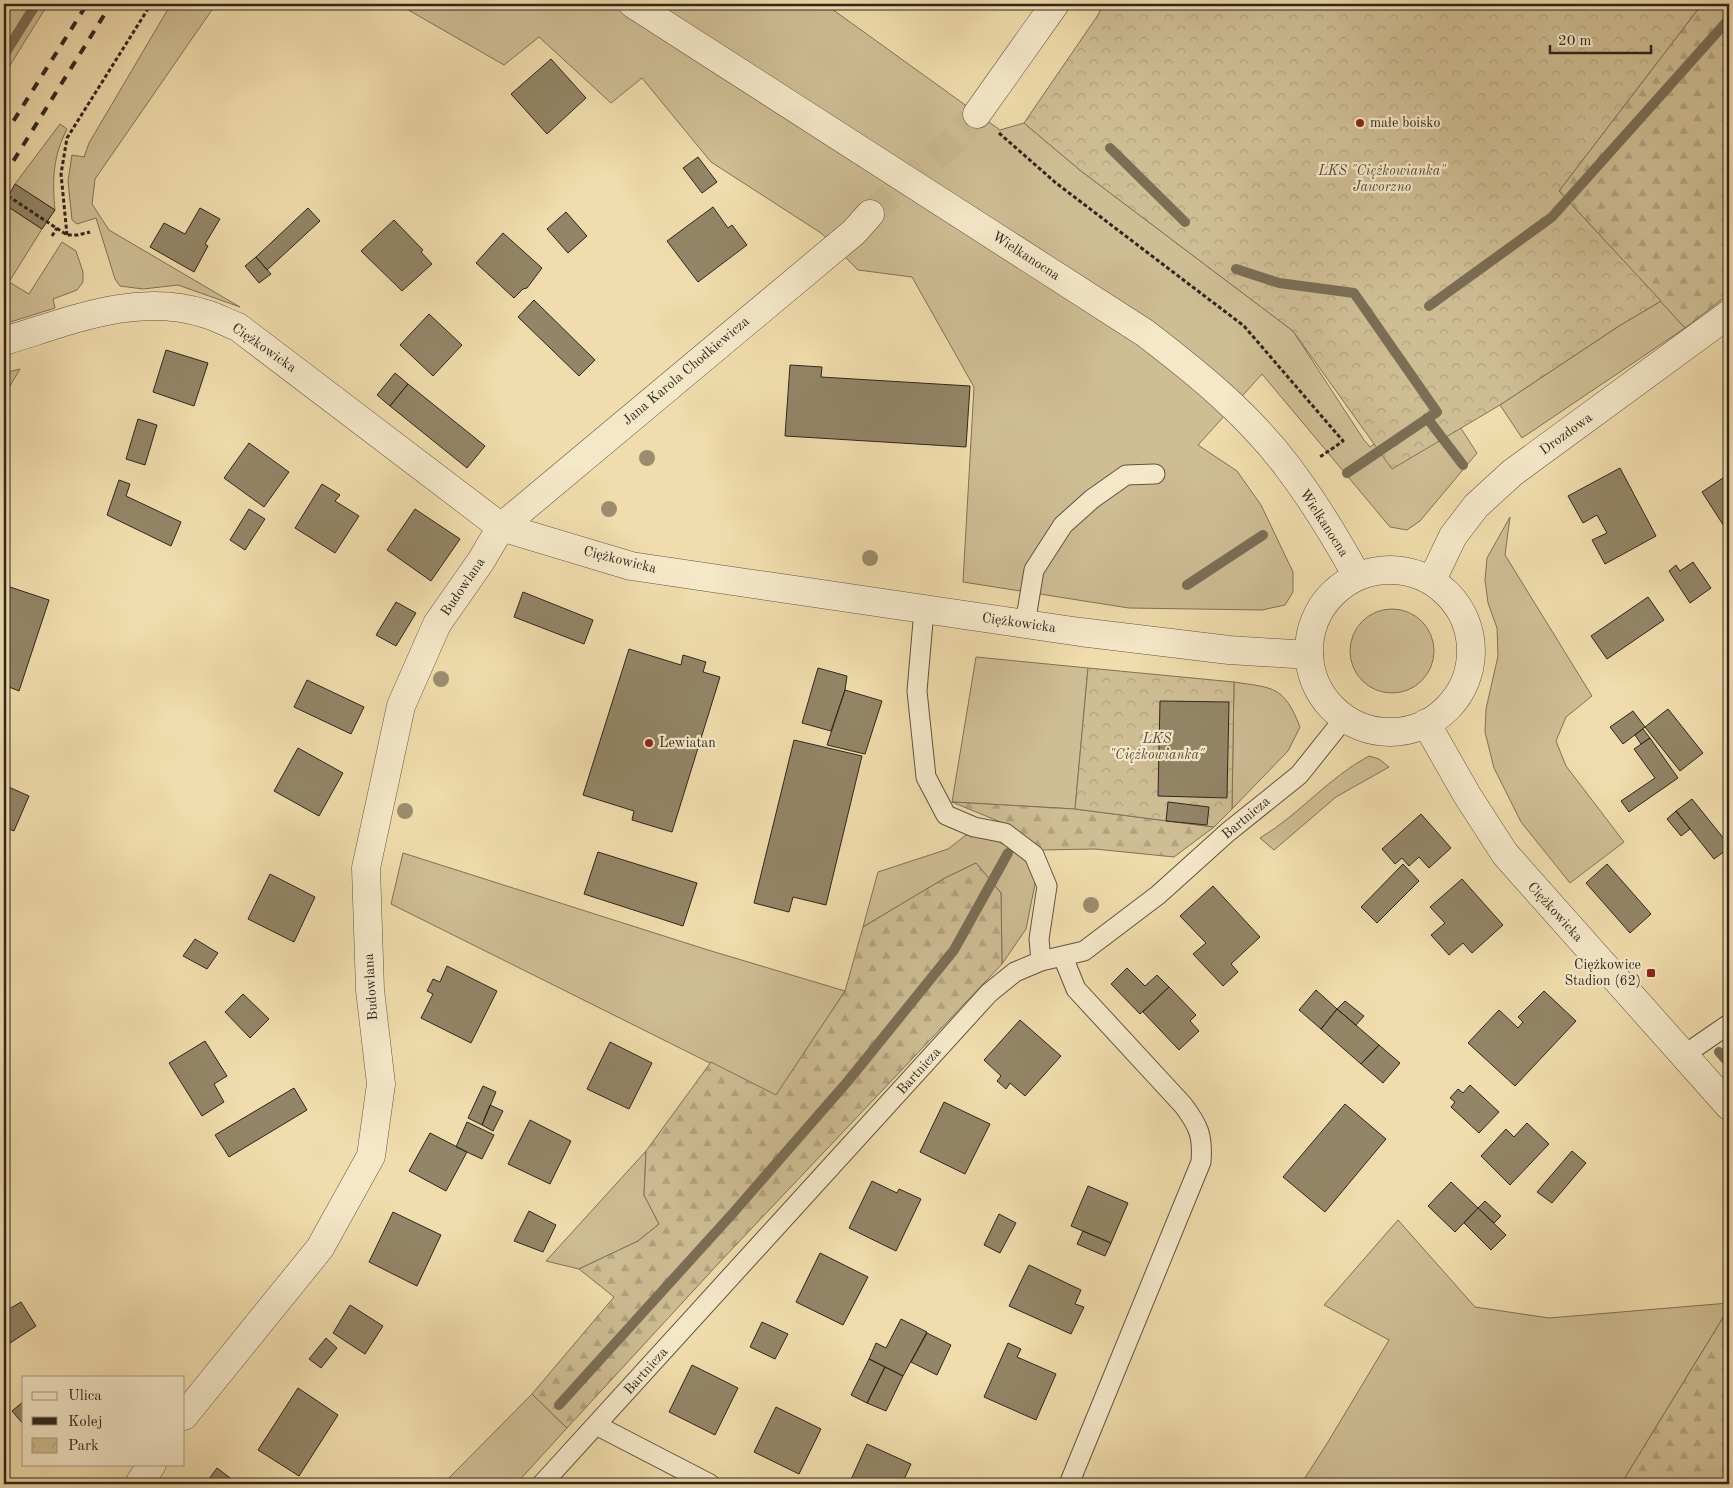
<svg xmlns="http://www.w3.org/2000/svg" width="1733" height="1488" font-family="'Old Standard TT',serif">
	<defs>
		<pattern id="forest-firs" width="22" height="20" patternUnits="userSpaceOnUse" patternTransform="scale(1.25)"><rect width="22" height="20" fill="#cfbd94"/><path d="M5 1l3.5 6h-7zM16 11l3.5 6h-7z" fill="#b2a27f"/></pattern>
		<pattern id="park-crowns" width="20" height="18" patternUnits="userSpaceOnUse" patternTransform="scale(1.25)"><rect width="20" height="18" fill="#cfbd94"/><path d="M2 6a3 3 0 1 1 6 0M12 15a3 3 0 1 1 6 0" fill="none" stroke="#b2a27f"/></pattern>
	</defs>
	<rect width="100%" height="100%" fill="#f0dcac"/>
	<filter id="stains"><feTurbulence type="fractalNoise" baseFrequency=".004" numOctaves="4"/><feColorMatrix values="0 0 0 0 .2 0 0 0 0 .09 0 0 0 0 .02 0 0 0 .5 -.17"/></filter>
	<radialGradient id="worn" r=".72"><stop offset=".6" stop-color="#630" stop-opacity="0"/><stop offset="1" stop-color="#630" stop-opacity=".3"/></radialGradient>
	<!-- grass -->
	<path fill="#cfbd94" stroke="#7f7258" d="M4,4H48L4,75Z
		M171,4H216L95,179L92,204L109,230L240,307L178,285L143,289L120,286L115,279L96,218L77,224L72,220L68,181L72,155L84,157L89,143Z
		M398,4H825L1000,130L1024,123L1081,171L1293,331L1364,440L1370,447L1440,396L1477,453L1420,521L1407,530L1390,527L1262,374L1198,445L1237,471L1261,505L1293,572V592L1285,605L1262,610L1129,608L963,582L974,387L912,277L858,270L821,233L711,162L642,78L611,103L539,37L504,65Z
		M60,124L67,129C53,156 52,180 55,210L15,184Z
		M4,204L42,229L9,282L29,294L62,242L76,251L83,272V282L77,290L53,299L55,308L4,324Z
		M1661,301L1685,328L1522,438L1500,405L1619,326Z
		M20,369L4,396V373Z
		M1510,517L1505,555L1592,696L1566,717L1556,741L1566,766L1624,842L1570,883L1521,822L1494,768L1485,732L1486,709L1498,656L1497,628L1488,603L1485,580L1487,558Z
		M1350 651a42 42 0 1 1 84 0a42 42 0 1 1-84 0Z
		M976,657L1088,668L1075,809L952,802Z
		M1234,682C1274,688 1284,686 1300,727L1288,751L1232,809Z
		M1369,756L1379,759L1389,767L1336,797L1274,850L1260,838C1299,815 1329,777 1369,756Z
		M966,835L994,839L1022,855L1036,879L1026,929L1002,964L1001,893L976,863L945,878L863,927L878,872L948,849Z
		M403,853L708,950L845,991L776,1096L391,904Z
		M646,1151L644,1195L659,1224L638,1241L579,1269L546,1261Z
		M1398,1220L1475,1307L1549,1318L1729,1303V1308L1621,1484H1301L1328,1442L1389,1340L1324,1305Z
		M532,1394L567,1428L516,1484H443Z"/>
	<!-- forest -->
	<path fill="url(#forest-firs)" stroke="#7f7258" d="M1702,4H1729V294L1685,328L1559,191Z
		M952,802L1075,809L1214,827L1174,857L1095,849L1042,850L1010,826Z
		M976,863L1001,893L1002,964L717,1265L567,1428L532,1394L614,1297L579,1269L638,1241L659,1224L644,1195L646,1151L711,1062L776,1095L845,991L863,927L945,878Z
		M1729,1308V1484H1621Z"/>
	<!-- park -->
	<path fill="url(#park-crowns)" stroke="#7f7258" d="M1103,4H1702L1559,191L1661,301L1619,326L1500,405L1392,469L1293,331L1081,171L1024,123L1098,15Z
		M1088,668L1234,682L1232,809L1214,827L1075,809Z"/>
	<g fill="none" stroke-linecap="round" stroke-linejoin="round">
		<!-- stream -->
		<path stroke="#7b6e55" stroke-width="10" d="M4,55L36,4
			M1110,148L1185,222
			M1236,269L1279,283L1354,293L1437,412L1347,473
			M1429,306L1552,217L1729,19
			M1427,418L1463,465
			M1187,585L1263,535
			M1719,1052L1729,1063
			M559,1405L733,1213L848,1081L954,950L1008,853"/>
	</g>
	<!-- building -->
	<path fill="#938567" stroke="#2f261d" d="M551,59L586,98L547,134L511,94Z
		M698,157L717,182L702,193L683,168Z
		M15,184L55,210L42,229L4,204Z
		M713,207L728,228L732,225L747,245L698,282L667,241Z
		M200,208L220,219L205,244L208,246L194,272L150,247L164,223L185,234Z
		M308,208L320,221L267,270L256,257Z
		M566,212L587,236L568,253L547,229Z
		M394,220L423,250L421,252L432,264L402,291L361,251Z
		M503,233L542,268L527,288L523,289L514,298L476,263Z
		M256,257L271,274L259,283L245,266Z
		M534,300L595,360L579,376L518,317Z
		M429,314L462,345L433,376L400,345Z
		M166,350L208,363L194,406L153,392Z
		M790,365L822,367L821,377L970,386L966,447L785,436Z
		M395,373L408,384L390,406L377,395Z
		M408,384L485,446L467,468L390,406Z
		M138,419L157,425L145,465L126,459Z
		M249,443L289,472L264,507L224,478Z
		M1620,468L1656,536L1605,564L1592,540L1607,533L1597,515L1583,523L1568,496Z
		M1729,474V534L1702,492Z
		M119,480L130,484L126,496L181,522L171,546L107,515Z
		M322,484L340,495L335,501L359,516L335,553L295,528Z
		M249,509L265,519L245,550L230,540Z
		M415,509L460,539L431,581L387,550Z
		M1693,562L1711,588L1690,603L1669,571L1676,565L1680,571Z
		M4,585L49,600L19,691L4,685Z
		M523,592L593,620L584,644L514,617Z
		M1648,597L1664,620L1607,659L1591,636Z
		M396,602L416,613L396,646L376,635Z
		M629,649L681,665L683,655L706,662L703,672L720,677L672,832L632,820L634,811L583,795Z
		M818,668L847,676L845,690L831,731L802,723Z
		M307,680L364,707L351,734L294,707Z
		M845,690L882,701L865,754L827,745Z
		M1160,701L1229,702L1227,798L1158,796Z
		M1668,709L1703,753L1680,771L1645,727Z
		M1633,711L1645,727L1623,744L1610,727Z
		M1643,729L1650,738L1641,744L1635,735Z
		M1650,738L1678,778L1629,812L1621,801L1655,778L1634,749Z
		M794,740L862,756L826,905L793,897L789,912L754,903Z
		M298,748L343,773L319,816L274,791Z
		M4,785L29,796L14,831L4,827Z
		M1692,799L1729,845V848L1714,859L1676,811Z
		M1168,802L1209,807L1207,825L1166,821Z
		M1676,811L1690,829L1681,836L1667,819Z
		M1421,814L1451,848L1429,868L1419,857L1409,866L1402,858L1395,864L1382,849Z
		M598,852L697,883L683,926L584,894Z
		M1403,864L1419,881L1377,923L1361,907Z
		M1607,864L1651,914L1630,933L1586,883Z
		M270,874L315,897L294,942L248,919Z
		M1462,879L1503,925L1472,953L1463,943L1449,955L1431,935L1445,923L1430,907Z
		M1213,886L1260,937L1231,964L1238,972L1223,986L1193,954L1206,943L1180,916Z
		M195,939L218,953L207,969L183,956Z
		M447,966L497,991L471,1043L421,1018L433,994L427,991L433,979L440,982Z
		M1127,968L1145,986L1157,975L1169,987L1140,1014L1111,984Z
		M1169,987L1196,1015L1190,1021L1199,1031L1179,1050L1143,1012Z
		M1316,990L1337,1009L1321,1029L1299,1010Z
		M1544,991L1576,1021L1515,1086L1468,1043L1499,1010L1518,1028L1523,1022L1518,1017Z
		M243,994L269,1019L250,1038L225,1012Z
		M1345,1001L1364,1016L1356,1025L1337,1009Z
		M1337,1009L1379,1045L1361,1064L1321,1029Z
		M1020,1020L1061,1056L1025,1096L1010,1083L1006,1089L997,1081L1001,1076L984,1060Z
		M205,1041L227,1076L214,1084L224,1102L202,1116L169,1063Z
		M610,1042L652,1063L629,1109L587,1089Z
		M1379,1045L1400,1063L1383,1083L1361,1064Z
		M1470,1085L1499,1112L1479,1133L1451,1107L1455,1102L1450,1098L1458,1089L1463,1093Z
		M483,1086L496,1092L482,1125L468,1118Z
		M294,1088L307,1110L229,1157L215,1135Z
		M944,1102L990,1124L965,1174L920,1152Z
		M1345,1104L1386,1139L1325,1212L1283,1177Z
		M490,1105L503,1111L493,1131L482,1125Z
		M530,1120L571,1141L550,1184L508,1164Z
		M467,1122L494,1135L482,1159L456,1147Z
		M1527,1123L1549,1144L1510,1185L1481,1156L1506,1129L1514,1137Z
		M430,1133L467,1152L446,1191L409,1171Z
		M1572,1151L1586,1163L1552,1203L1537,1192Z
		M872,1181L897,1193L899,1189L921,1199L896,1251L849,1228Z
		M1451,1182L1478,1208L1455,1232L1428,1206Z
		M1088,1186L1128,1203L1111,1243L1071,1226Z
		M1485,1201L1501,1216L1494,1223L1478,1208Z
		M1478,1208L1506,1235L1491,1250L1464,1223Z
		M529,1211L556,1225L543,1252L514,1241Z
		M393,1212L441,1235L417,1286L369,1262Z
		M999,1214L1016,1223L1000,1253L984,1245Z
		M1083,1231L1111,1243L1105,1256L1077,1244Z
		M820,1253L868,1277L843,1325L796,1302Z
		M1029,1265L1081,1290L1075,1304L1084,1307L1071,1334L1009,1306Z
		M21,1302L36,1326L4,1347V1312Z
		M350,1305L383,1326L365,1354L333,1333Z
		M901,1319L927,1332L903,1376L869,1359L876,1343L886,1348Z
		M762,1322L788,1334L775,1359L750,1347Z
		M927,1333L951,1345L937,1375L911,1362Z
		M326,1338L337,1348L321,1368L309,1359Z
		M1008,1343L1021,1349L1017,1357L1056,1374L1036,1420L984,1397Z
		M869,1359L885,1367L867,1403L851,1395Z
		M692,1365L738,1388L715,1435L669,1412Z
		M885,1367L903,1376L886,1411L867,1403Z
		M298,1388L338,1415L299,1476L258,1450Z
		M24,1401V1425L12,1411Z
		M776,1407L821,1429L799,1474L754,1452Z
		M867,1444L911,1464L902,1484H849Z
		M217,1468L238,1484H205Z"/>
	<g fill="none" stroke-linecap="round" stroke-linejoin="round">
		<!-- minor-tunnel -->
		<path stroke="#c9b88f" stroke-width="28" stroke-dasharray="28 14" stroke-linecap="butt" d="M870,214L954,140L977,114"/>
		<defs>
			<path id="service" d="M924,610L917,691L926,777L946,815L974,827L1005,833L1034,855L1047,886L1039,939L1041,961
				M1025,624L1034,570L1063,525L1092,499L1126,475L1155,474
				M1063,957L1076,989L1183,1105C1199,1126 1203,1136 1201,1162L1069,1484
				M1684,1055L1729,1024
				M596,1425L710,1484
				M542,1484L989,993L1015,972L1041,961L1084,951L1158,895L1228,832L1299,775L1343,720"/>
			<path id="minor" d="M977,114L1055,4
				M4,341C68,322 138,291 206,314C217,317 227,323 238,327L501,527L631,566L1080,632L1229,650L1309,655
				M1432,580L1453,536L1476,506L1512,473L1729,314
				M184,1416L320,1248L371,1156L381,1084L370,990L366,868L401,706L437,624L481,561L501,527L854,232L870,214
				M139,1484L152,1464"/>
			<path id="tertiary" d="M633,4L1145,333C1196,372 1248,414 1287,466C1313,500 1336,538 1357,576
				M1309 651a81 81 0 1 1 162 0a81 81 0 1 1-162 0Z
				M1426,723L1467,795L1505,854L1729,1106"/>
		</defs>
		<!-- service casing -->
		<use href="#service" stroke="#5f5441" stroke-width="21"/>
		<!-- minor casing -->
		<use href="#minor" stroke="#5f5441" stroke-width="29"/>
		<!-- tertiary casing -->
		<use href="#tertiary" stroke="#5f5441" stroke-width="29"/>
		<!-- path -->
		<path stroke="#2f261d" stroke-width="3" stroke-dasharray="4 2.5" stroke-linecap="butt" d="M4,96L8,92
			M999,133L1056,183L1244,326L1343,441L1320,457
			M8,196L67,235H78L90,232
			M67,235L61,174L67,138L151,4
			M52,236L57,228"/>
		<!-- service -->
		<use href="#service" stroke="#f5e8c9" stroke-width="19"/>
		<!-- minor -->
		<use href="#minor" stroke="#f5e8c9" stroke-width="28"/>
		<!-- tertiary -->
		<use href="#tertiary" stroke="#f5e8c9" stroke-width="28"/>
		<!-- rail -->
		<path stroke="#2f261d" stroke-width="4" stroke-dasharray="9 9" stroke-linecap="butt" d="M4,136L87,4
			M4,176L111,4"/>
	</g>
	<!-- trees -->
	<g fill="#9c8d6e">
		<circle cx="647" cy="458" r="8"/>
		<circle cx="609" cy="509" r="8"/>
		<circle cx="870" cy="558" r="8"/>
		<circle cx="441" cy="679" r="8"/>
		<circle cx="405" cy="811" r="8"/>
		<circle cx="1091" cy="905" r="8"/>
	</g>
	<!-- markers -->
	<g fill="#8f2418" stroke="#f5e8c9" stroke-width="2">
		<circle cx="1360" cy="123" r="5"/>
		<circle cx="649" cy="743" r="5"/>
		<rect x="1646" y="968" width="10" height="10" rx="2.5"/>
	</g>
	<g text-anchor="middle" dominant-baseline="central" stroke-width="4.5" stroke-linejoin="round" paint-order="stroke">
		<!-- poi labels -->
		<g font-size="14" fill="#2f261d" stroke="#f5e8c9" text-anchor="start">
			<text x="1370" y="123">małe boisko</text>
			<text x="659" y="743">Lewiatan</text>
			<text x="1641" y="965" text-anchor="end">Ciężkowice<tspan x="1641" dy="16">Stadion (62)</tspan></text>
		</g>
		<!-- park labels -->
		<g font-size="14" font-style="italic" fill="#574c3b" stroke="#f5e8c9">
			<text x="1382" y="171">LKS "Ciężkowianka"<tspan x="1382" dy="16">Jaworzno</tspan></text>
			<text x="1157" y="739">LKS<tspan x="1157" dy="16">"Ciężkowianka"</tspan></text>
		</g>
		<!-- street labels -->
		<g font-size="14" fill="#2f261d" stroke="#f5e8c9">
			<text transform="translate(1026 256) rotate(33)">Wielkanocna</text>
			<text transform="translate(264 348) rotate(35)">Ciężkowicka</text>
			<text transform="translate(686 371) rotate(-40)">Jana Karola Chodkiewicza</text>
			<text transform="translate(1566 434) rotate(-36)">Drozdowa</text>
			<text transform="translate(1324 523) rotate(57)">Wielkanocna</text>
			<text transform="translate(620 560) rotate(14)">Ciężkowicka</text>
			<text transform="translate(463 587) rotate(-56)">Budowlana</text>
			<text transform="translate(1019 623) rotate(8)">Ciężkowicka</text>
			<text transform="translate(1246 818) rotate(-40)">Bartnicza</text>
			<text transform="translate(1555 912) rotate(48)">Ciężkowicka</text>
			<text transform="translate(371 987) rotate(-94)">Budowlana</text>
			<text transform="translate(919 1071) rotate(-48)">Bartnicza</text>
			<text transform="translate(646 1371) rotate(-48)">Bartnicza</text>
		</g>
	</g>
	<!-- margin -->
	<rect width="1733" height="1488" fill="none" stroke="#f0dcac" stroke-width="20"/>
	<rect x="5" y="5" width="1723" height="1478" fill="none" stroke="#2f261d" stroke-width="2.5"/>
	<rect x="10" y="10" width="1713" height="1468" fill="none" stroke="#2f261d"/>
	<!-- legend -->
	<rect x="22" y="1376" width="162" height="90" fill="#f5e8c9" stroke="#a69a84"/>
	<rect x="32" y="1392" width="25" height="8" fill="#f5e8c9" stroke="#a69a84"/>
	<text x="68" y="1400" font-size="15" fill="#2f261d">Ulica</text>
	<rect x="32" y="1417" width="25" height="8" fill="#2f261d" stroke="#a69a84"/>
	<text x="68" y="1426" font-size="15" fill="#2f261d">Kolej</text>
	<rect x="32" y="1438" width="25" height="15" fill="url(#park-crowns)" stroke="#a69a84"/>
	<text x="68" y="1450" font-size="15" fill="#2f261d">Park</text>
	<!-- scale -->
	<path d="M1550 45v8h101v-8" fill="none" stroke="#2f261d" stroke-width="2.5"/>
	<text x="1558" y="45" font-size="15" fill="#2f261d" stroke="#f5e8c9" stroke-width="4" paint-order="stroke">20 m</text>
	<rect width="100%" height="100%" filter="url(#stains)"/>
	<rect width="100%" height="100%" fill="url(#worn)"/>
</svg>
